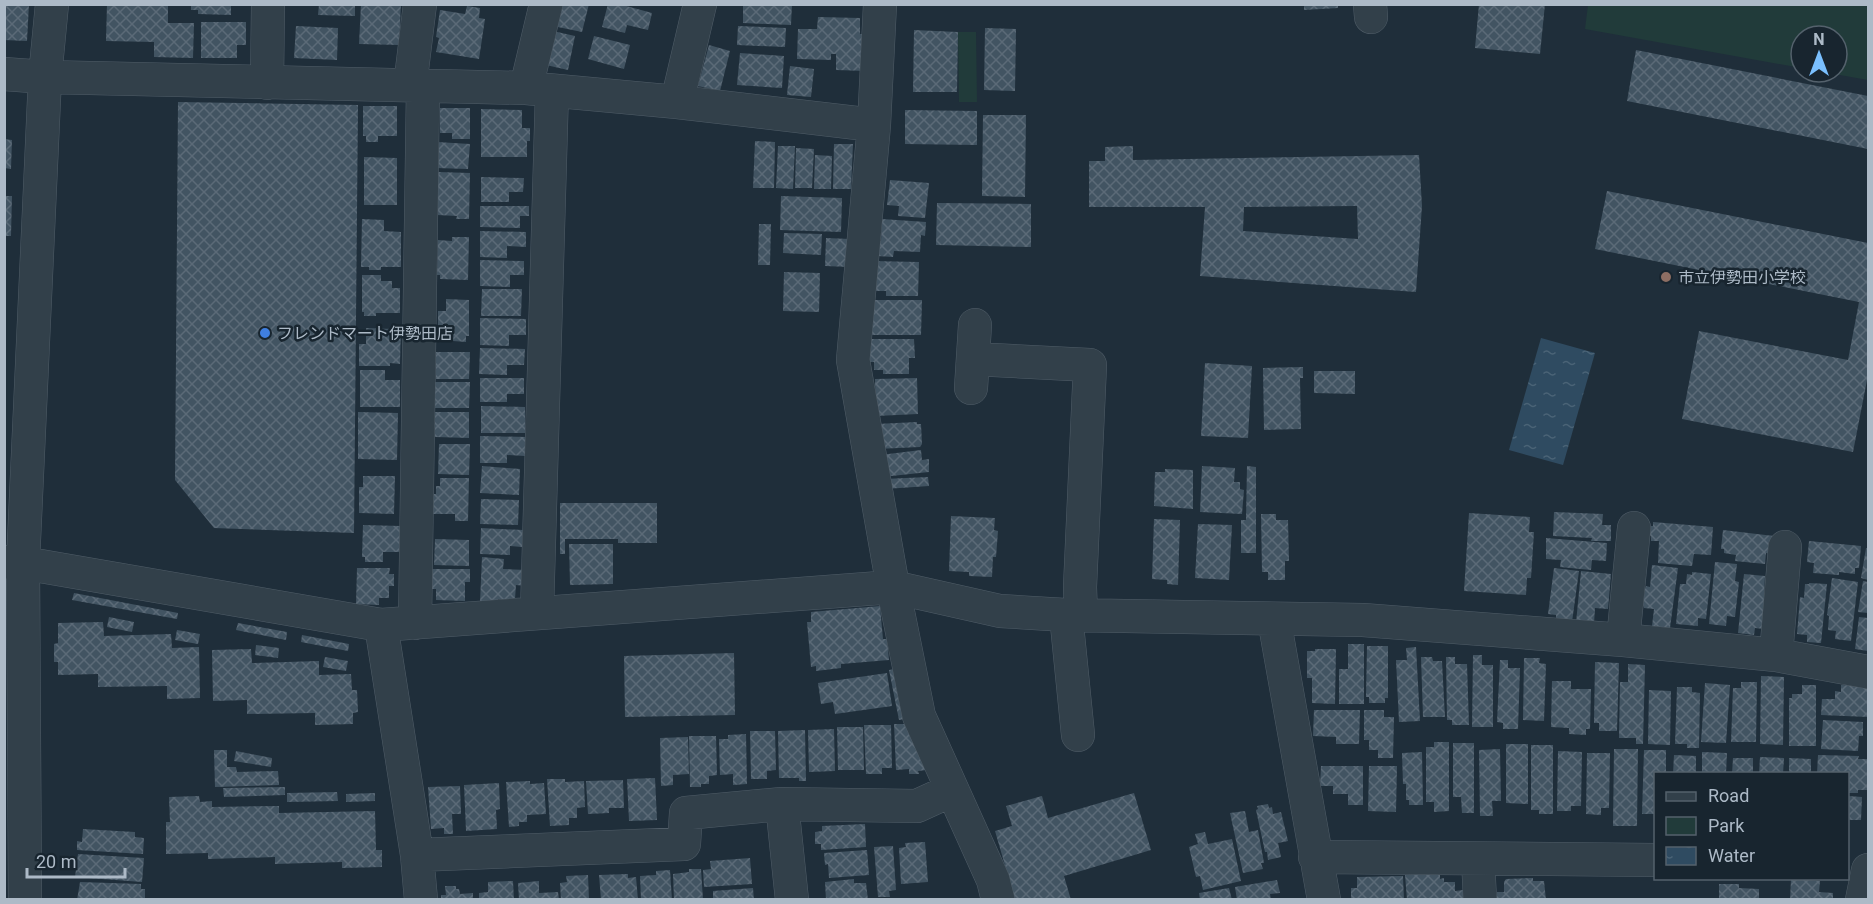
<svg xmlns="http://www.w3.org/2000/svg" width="1873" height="904" font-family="Roboto,'Noto Sans JP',sans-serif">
	<defs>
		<pattern id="water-ripples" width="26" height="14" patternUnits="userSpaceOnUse" patternTransform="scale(1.5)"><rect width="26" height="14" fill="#2f4b61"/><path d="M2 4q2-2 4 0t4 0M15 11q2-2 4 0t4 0" fill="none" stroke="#4a6376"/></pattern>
		<pattern id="building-cross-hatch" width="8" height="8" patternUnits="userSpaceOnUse" patternTransform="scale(1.5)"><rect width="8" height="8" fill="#425462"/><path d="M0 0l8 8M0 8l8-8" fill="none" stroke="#5b6a77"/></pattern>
	</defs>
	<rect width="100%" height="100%" fill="#1f2e3a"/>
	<!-- park -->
	<path fill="#213b3a" d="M1588,5H1868V80L1823,72H1837V36H1801V68L1585,29Z
		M958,32H976L977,102H959Z"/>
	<!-- water -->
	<path fill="url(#water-ripples)" d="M1541,338L1595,353L1563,465L1509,450Z"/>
	<!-- building -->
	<path fill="url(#building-cross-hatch)" fill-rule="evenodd" d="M4,4H29L27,41L4,40Z
		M107,4H168V23H194L193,58L154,57V42L106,41Z
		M191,4H231V15L198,14V10H191Z
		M319,4H355V16L318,15Z
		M361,4H401L399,45L359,44Z
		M558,4H589L582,32L553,26Z
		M608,4H619L652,13L648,30L627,25L625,33L602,27Z
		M743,4H792L791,25L743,23Z
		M1304,4H1338V8L1304,10Z
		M1479,4H1545L1540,54L1475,48Z
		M467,6L480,8L479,18L485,19L479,59L436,52L439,38L436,37L440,10L465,14Z
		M818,17L860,18V34H867L866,71L836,70V54H831V60L797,59L798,29H817Z
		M201,22H246V45H237V58H201Z
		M296,26L338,28L337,60L294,58Z
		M738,26L786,28L785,47L737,45Z
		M985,28L1016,29L1015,91L984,90Z
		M914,30L958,32L957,92H913Z
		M553,31L575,36L568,70L546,65Z
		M594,36L630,45L624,69L588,59Z
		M709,45L730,51L720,91L698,86Z
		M1636,50L1868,96V149L1627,101Z
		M740,53L784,56L782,88L737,85Z
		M790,66L814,69L811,97L787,95Z
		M178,102L358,105L354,533L214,528L175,480Z
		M363,106H397V136H378V142H366V136H363Z
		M440,108H470V139H452V133H440Z
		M481,109L522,110V128H530V141H527V157H481Z
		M905,110L977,111V145L905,144Z
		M983,115H1026L1025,197L982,196Z
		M4,139L12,140L11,169L4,168Z
		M755,141L775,142L774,188H753Z
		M437,142L470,144L468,169L436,168Z
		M834,144H853L851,189H833Z
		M778,146H795L793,189L776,188Z
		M1133,146V160L1419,155L1422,206L1416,292L1200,276L1205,207H1089V161H1105V147ZM1357,206L1358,239L1243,231L1244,207Z
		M796,148L814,149L812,188H795Z
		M815,155L832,156L831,189H814Z
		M364,157L397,158V205H364Z
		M438,172L470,173L469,219H456L457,216L437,215Z
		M481,177L524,178L523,192H509V202H481Z
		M890,180L929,183L925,218L898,216L899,206L887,205Z
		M1607,191L1868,243V375L1853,452L1682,419L1699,331L1848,360L1859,302L1595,249Z
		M4,196H12L11,236H4Z
		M781,196L842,198L841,232L780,230Z
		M937,203L1031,204V247L936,245Z
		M480,206H529V216H520V228L480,227Z
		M362,219L384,220V231L401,232V267H381V270H369V267H361Z
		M882,219L926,222L925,236L921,235L920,252L894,251L893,257L877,256L878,240L881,241Z
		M759,224H771L770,265H758Z
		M480,231L526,232V247L507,246V258L480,257Z
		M784,233L822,234L821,255L783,253Z
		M452,237H469L468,280L440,279V275H437L438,240L452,241Z
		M826,238L850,239L849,267L825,266Z
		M480,260L524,261V275H510V287L480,286Z
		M872,261L919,262L918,296H886V291H875Z
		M784,272L820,273L819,312L783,311Z
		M362,275H381V281H392V288H400V313H376V316H364V312H362Z
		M482,289H522L521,316H481Z
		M446,299L469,300V336H466V342L453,341L451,331H438V311H446Z
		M870,300H922L921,335H867Z
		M480,318L526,319V335H509V346L480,345Z
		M392,326H401L400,364L390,363V366H359V344H366V328L392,329Z
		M869,339H914L915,358H909V374H883V370H874V362H869Z
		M480,348L525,349L524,365H507V375L479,374Z
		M436,352H470L469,379H436Z
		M1205,363L1252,366L1248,438L1201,436Z
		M1303,367V378H1300L1301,429L1264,430L1263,368Z
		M360,370H385V380H400V407H360Z
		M1314,371H1355V394L1314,393Z
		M480,378H524V394H507V402H480Z
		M917,378L918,414L876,416L875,379Z
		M435,382H470L469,408H435Z
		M481,406L525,407V433H481Z
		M358,412L398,413L397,460L358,459Z
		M435,412H469V438L435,437Z
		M917,422V424H921L922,444L920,447L877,449L876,424Z
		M480,436L526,437L525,456L507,455V463H480Z
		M439,444H470L469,475L438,474Z
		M921,450L922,460L929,459V472L882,477L880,455Z
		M482,466L520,469L519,495L480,493Z
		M1202,466L1235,468L1234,482H1240V489L1244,490L1242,514L1200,512Z
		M1247,466L1256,467V553H1241V520H1246Z
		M1165,469L1193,470V509L1154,506L1155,472H1165Z
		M363,476H395L394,514L359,513V487H363Z
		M928,477L929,486L885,489L884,479Z
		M440,478H469L468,521H455V514H432L433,494H436V486H440Z
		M481,499L519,500L518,525L480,524Z
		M560,503H657V543H618V539H565V554H560Z
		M1554,512L1603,514L1602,525H1611V541H1591L1592,538L1553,536Z
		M1469,513L1530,517L1529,532H1534L1531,578H1527L1526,595L1464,591Z
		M1261,514H1276V520H1288L1289,561H1285V580H1268V572H1262Z
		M951,516L995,518L994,530L998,531L996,557H993L992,577L969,576V572L949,571Z
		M1154,519L1180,520L1178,585L1167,584V580L1152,579Z
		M1653,522L1713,527L1711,555L1694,554L1692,566L1658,563L1659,541H1651V536L1648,535L1649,526H1653Z
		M1198,524L1232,525L1229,580L1195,578Z
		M363,525L401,526V552H383V562H365V557H362Z
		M481,528L523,530L522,547L510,546V555L480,554Z
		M1723,530L1774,536L1772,554L1766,553L1765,564L1735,561L1736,555L1724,553V549H1721Z
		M1546,538L1607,543L1606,561L1592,560L1591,570L1560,567L1561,560L1546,559Z
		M435,539L469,540V566L434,565Z
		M1809,541L1861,546L1859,568H1855V574L1839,572V575L1813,573L1814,563L1807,562Z
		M569,544H613V584L570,585Z
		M1866,548H1868V580L1861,578Z
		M482,557L504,559L503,569L527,570L526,586L516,585L515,599H498V602H480Z
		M1715,562L1737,564L1735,581L1739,582L1735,617L1727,616L1726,626L1709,624Z
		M1652,565L1678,568L1670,628L1652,626L1654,609L1644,608L1643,605L1645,589L1646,586L1650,587Z
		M357,568H390L389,574H394V586H389V598H379V605L356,604Z
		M1554,568L1579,571L1572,622L1556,619V615L1548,614Z
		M432,569H470V582H465V601L436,600V589H432Z
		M1581,571L1611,574L1608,609L1595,608L1594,624L1576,623Z
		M1692,572L1711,574L1706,619L1698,618V626L1676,624L1680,584H1686L1687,574L1692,575Z
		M1744,574L1765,576L1764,593L1767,594L1764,629L1755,628L1754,635L1738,633Z
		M1832,578L1858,582L1851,641L1835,639L1836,631L1828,630L1829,616L1827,615Z
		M1863,581L1868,582V613L1858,612Z
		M1809,583L1827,584L1821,643L1807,642V635L1797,634L1800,597L1804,598L1805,584H1809Z
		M74,593L178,613L177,619L72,600Z
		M880,606L883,639H887L889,660L841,664V668L816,671V666L811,667L807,622H811V612Z
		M109,617L134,622L132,632L107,627Z
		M1859,617L1868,618V651L1855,649Z
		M103,622L104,636L171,634L172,648L199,647L200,698L167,699V686L98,687V674L58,675V662H54V644L58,643V623Z
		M238,623L287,632L286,640L236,630Z
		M177,630L200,634L198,644L175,640Z
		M302,635L349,644L348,651L301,642Z
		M1348,644H1364V704H1339V669H1348Z
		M256,645L279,648L278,658L255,655Z
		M1367,646H1388V698H1385V703H1369V697H1366Z
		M1416,647L1420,721L1399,722L1396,660H1407L1406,648Z
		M251,649L252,663L319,661V675L351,674L352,690H357L358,712L353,713V724L315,725V713L247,714V700L213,701L212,650Z
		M1315,649H1336L1335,704L1312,703V678H1307V651H1315Z
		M734,653L735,715L625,717L624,656Z
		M1473,655H1482V665H1493V727H1472Z
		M325,657L348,661L346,671L323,667Z
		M1421,657H1432L1433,661H1442L1445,717H1423Z
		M1446,657H1455V664H1467L1469,725H1452V720H1447Z
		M1524,658H1540L1539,663L1546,664L1544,721L1523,720Z
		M1500,660H1508V668H1520L1518,729H1503V723L1497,722Z
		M1595,662L1619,663L1617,731H1599V723H1594Z
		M1628,664L1645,665L1643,744H1636V738H1619L1620,682H1628Z
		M901,668L910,718L899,720L889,670Z
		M887,673L892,706L835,714L833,702L821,704L818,683Z
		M1761,676L1784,677L1783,745L1760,744Z
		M1552,681H1571V689H1591L1590,729H1586V735L1569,734V728L1551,727Z
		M1741,682H1757L1756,742H1731L1733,688H1741Z
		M1705,683L1730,685L1726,743L1701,742Z
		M1802,685H1816V746H1789V698H1792V694H1802Z
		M1841,685L1868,686V717L1821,715L1822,699H1835V691L1841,692Z
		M1677,687H1692V692L1700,693L1699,748H1687V744H1675Z
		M1649,690L1671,691L1670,745L1648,744Z
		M1314,710H1360L1359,744H1336V737L1313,736Z
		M1364,710H1384V717H1394L1393,758H1378V750H1369V740H1364Z
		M1823,720L1863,722V736H1859L1858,751L1821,749Z
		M894,724H913L927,770L918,771L919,774H909V769L896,770Z
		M864,725H891L892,768H882V774H866Z
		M837,727H863L864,770H838Z
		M834,729L835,771L809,772L808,730Z
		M805,730L806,781H799V778H779L778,731Z
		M750,731H775L776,770L767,771V779H751Z
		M746,734L747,784L733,785V774L720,775L719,739H728V735Z
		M689,736H716L717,775L709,776V784H701V787H690Z
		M688,737L689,774L673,775V785L661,786L660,738Z
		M1434,742H1449V811L1434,812V802H1426V747H1434Z
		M1453,743H1474V813H1462L1461,797H1453Z
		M1506,744H1528V804L1506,803Z
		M1531,745H1553V814H1539V810H1531Z
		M1500,749L1501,801H1492L1493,816H1480L1479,750Z
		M1614,749H1638L1637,826H1613Z
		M214,750H227V767H236L237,772L278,771L279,785L215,787Z
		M1644,750H1666V774H1656V814H1642Z
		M236,751L272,758L271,767L234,761Z
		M1558,751L1582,752L1581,806H1571V811H1557Z
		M1422,752L1423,805H1409V800H1406V784H1403L1402,753Z
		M1702,752L1727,753L1726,774H1702Z
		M1587,753H1610L1609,808H1601V815L1586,814Z
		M1674,755L1696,756V774H1673Z
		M1818,755L1859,756L1858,759H1868L1867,790H1858V793H1848V774H1817Z
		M1760,757L1784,758L1783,774H1759Z
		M1733,758H1753V774H1732Z
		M1789,758L1811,759V774H1789Z
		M1321,766H1363V805H1348V794H1333V786H1320Z
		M1369,766H1397L1396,812L1368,811Z
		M655,778L657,820L629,821L627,779Z
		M547,779H565V782L584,781L585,807L577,808V818H569V825L550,826Z
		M623,780L624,808H609V813L588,814L586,781Z
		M530,781V784L544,783L546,814L527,815V822H519V826L509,827L506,782Z
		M499,783L500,809L496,810L497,829L466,831L464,785Z
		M460,786L461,814H452L453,834H444V828L431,829L428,787Z
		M285,787V795L224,797L223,788Z
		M337,792L338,801L287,802V793Z
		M375,793V801L346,802V794Z
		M1134,793L1151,850L1064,876L1071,900H1015L995,831L1012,826L1006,806L1042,796L1048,818Z
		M199,796L200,802L212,801V807L279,806V813L375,811L376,850H382V867L342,868V862L275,864V857L208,859V853L166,854V822H170L169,797Z
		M1848,796L1862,797L1861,820H1848Z
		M1268,804L1269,808L1272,807L1273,814L1281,812L1288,841L1278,843L1281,857L1268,860L1267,852H1265L1256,810L1258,809L1257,806Z
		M1245,811L1249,832L1258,830L1264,863H1261L1263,869L1243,873L1230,813Z
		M865,824L866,847L821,850V844H815V832L822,831V826Z
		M83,829L135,832V837L144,838L143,854L77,850V841L82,842Z
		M1205,832L1208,844L1232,839L1241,881L1203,890L1200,876L1196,877L1189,847L1198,844L1195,834Z
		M925,842L928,882L901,884L899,848L906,847L905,843Z
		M893,846L896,890L889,891L890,897H878L874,847Z
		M867,850L869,875L829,878L828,864L825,865L824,853Z
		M78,854L144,858L142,882L75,877Z
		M750,858L752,884L704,887L703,870L711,869L710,861Z
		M689,869H701L703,900H674L673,874L689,872Z
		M670,870L672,900H641L640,876L656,875V871Z
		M1440,873V879L1444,878V882H1455V891L1463,890L1464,900H1407L1405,875Z
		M628,874V878L636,877L638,900H601L599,875Z
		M588,875L589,900H561L560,883L567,882L566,876Z
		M1403,876L1404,900H1351V888H1357V877Z
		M1533,878V881H1544L1546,900H1497V892H1504V882L1506,879Z
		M854,879V883H866L868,900H826L825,882Z
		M1791,879L1820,881L1819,892L1833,893V900H1790Z
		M1277,880L1280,893L1270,894L1271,900H1237L1235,887Z
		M513,881L514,900H479V893L488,892V882Z
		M539,881V893L558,892L559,900H519L518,883Z
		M80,882L141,884V889H145V900H77Z
		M1719,884H1739V888L1759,889V900H1719Z
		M445,886H456V889H459L460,894L473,893V900H441V895H446Z
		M753,888L754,900H713V891Z
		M1229,888L1232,900H1200L1199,893Z"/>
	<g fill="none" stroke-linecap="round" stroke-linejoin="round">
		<defs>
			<path id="minor" d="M880,4L874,125L853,360L893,587L919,716L993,880L998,900
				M1370,4L1371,17
				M4,74L45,77L526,88L677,102L874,125
				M267,83L268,4
				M410,86L420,4
				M526,88L546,4
				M677,102L700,4
				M973,359L1090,365L1080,587L1081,615
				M971,388L975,325
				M4,562L23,563L381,625L893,587L1000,611L1066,615L1363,620L1623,640L1776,655L1868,672
				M537,612L552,91
				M1066,615L1078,735
				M1274,619L1324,900
				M415,623L423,86
				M381,625L417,855L421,900
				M1623,640L1634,528
				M1776,655L1785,547
				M782,804L792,900
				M417,855L684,844L686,813L782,804L917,806L952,790
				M1315,857L1656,860
				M1478,859L1480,900
				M25,900L23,563L45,77L52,4
				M1862,900L1868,870"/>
		</defs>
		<!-- minor casing -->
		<use href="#minor" stroke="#505d68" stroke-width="34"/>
		<!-- minor -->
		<use href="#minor" stroke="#32404a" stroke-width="33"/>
	</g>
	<!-- markers -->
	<circle fill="#8d6e63" stroke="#18252f" stroke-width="2" cx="1666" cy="277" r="6"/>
	<circle fill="#3f7fe0" stroke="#18252f" stroke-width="2" cx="265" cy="333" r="6"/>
	<g text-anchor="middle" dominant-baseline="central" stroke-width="5" stroke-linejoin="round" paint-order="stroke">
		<!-- poi labels -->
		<g font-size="16" fill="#adbac7" stroke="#18252f" text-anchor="start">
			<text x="1678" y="277">市立伊勢田小学校</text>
			<text x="277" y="333">フレンドマート伊勢田店</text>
		</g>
	</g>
	<!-- border -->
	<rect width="1873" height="904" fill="none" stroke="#adbac7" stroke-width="12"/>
	<!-- legend -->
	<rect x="1654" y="772" width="195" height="108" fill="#18252f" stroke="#54616c" stroke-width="1.5"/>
	<rect x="1666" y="792" width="30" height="9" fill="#32404a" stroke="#54616c" stroke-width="1.5"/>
	<text x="1708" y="802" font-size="18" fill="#adbac7">Road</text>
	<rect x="1666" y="817" width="30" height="18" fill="#213b3a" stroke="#54616c" stroke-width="1.5"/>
	<text x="1708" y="832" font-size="18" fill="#adbac7">Park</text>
	<rect x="1666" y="847" width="30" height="18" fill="url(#water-ripples)" stroke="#54616c" stroke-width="1.5"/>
	<text x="1708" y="862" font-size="18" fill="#adbac7">Water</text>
	<!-- north arrow -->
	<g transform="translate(1819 54)"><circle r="28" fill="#18252f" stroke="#54616c" stroke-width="1.5"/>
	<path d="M0-4.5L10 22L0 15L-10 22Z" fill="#7ac0ff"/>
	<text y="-9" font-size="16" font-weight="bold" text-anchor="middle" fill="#adbac7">N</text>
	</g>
	<!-- scale -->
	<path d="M27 868v9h98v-9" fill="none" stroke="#adbac7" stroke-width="3"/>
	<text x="36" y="868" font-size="18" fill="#adbac7" stroke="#18252f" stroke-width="4.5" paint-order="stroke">20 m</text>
</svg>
